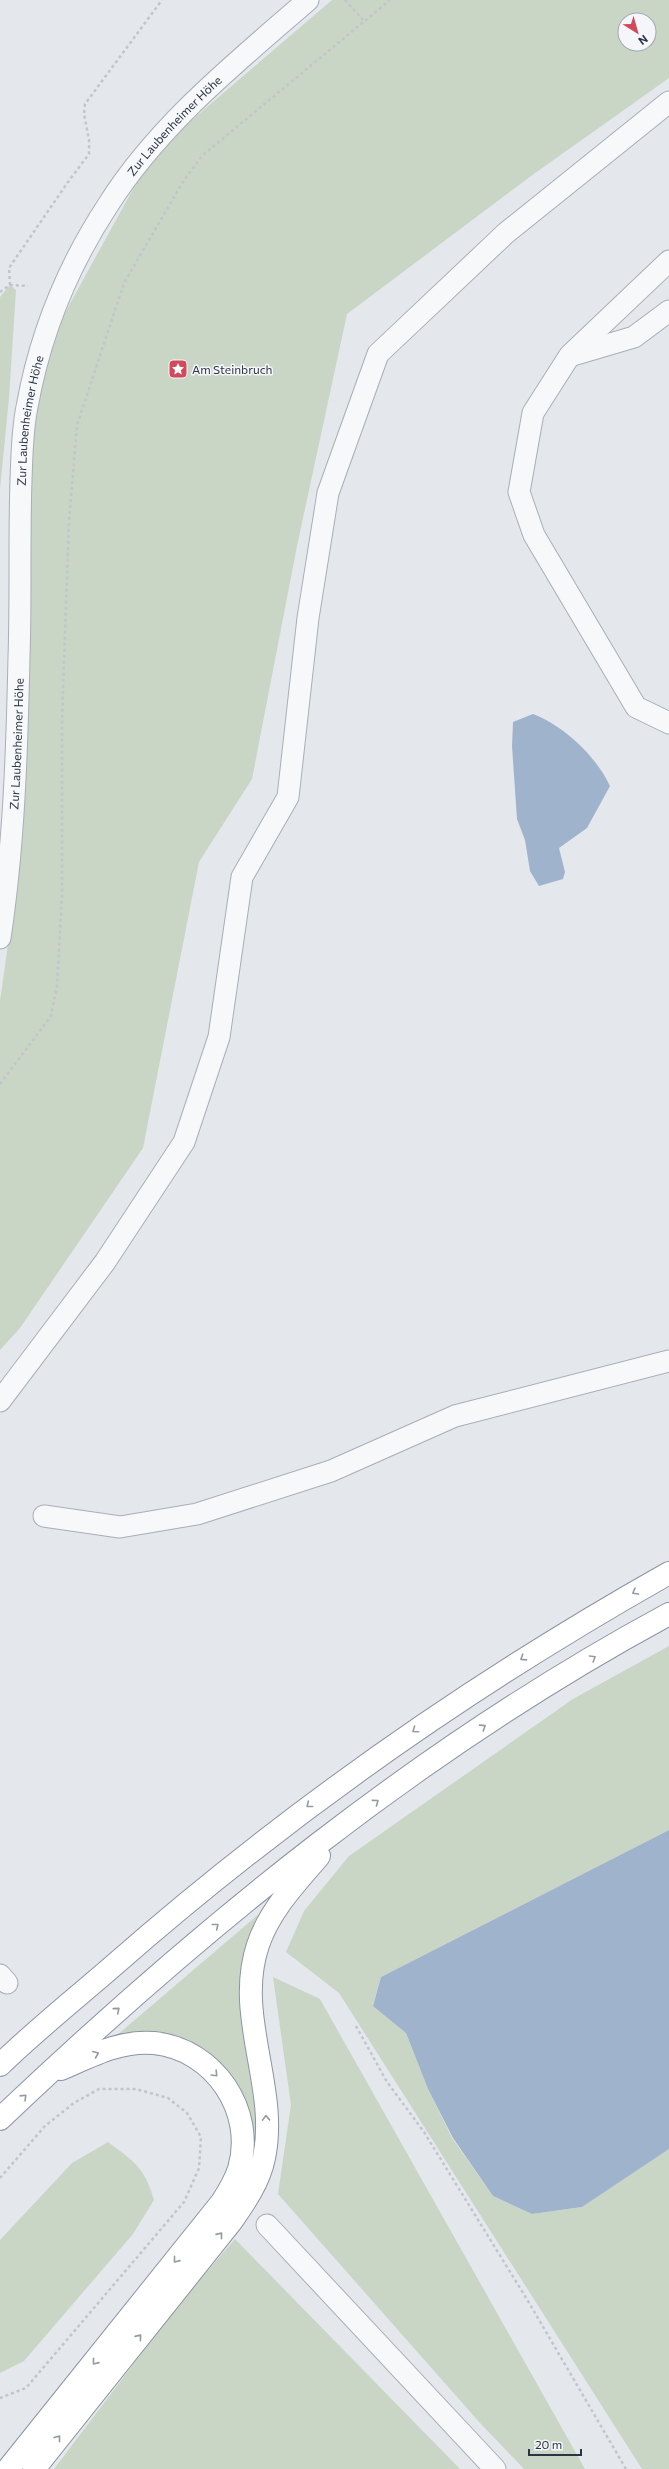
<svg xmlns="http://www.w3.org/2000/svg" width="669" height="2469" font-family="Commissioner,sans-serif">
	<rect width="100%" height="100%" fill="#e4e7ec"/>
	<!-- green -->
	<path fill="#c9d6c5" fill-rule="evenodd" d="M332,0H669V78L531,176L347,314L297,546L252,779L199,862L143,1148L20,1328L0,1350V1001L16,888L28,483L37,394L56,329L138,180L179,131ZM625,20H649V44H625Z
		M10,285L16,290L9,398L0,489V587V297Z
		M669,1646V1830L381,1977L373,2005L406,2033L428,2089L452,2138L493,2196L532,2214L582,2207L669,2149V2469H642L339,1993L286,1952L304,1911L349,1856L573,1699Z
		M267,1907C233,1970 243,2014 254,2081C258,2105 262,2130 257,2155C247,2202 196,2253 166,2291C119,2351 72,2410 24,2469H21L226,2209C238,2190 251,2168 251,2144C251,2072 189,2018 118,2038L116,2036Z
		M273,1977L320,1999L585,2469H524L480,2423L278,2194L291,2105Z
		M108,2142C134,2161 145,2168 154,2200L133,2234L24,2361L0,2373V2240L72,2163Z
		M235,2239L460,2469H54L179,2304Z"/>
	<!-- water -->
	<path fill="#9fb4cc" d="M533,714C564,726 596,756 610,786L587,828L559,848L565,872L563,879L539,886L530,871L525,840L517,819L512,746L513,722Z
		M669,1830V2149L582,2207L532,2214L493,2196L453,2138L428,2089L406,2033L373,2006L381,1977Z"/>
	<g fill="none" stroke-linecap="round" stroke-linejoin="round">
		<defs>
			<g id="minor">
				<path d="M669,261L570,355L533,413L519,492L534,535L636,707L669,723"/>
				<path d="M573,355L634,337L669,311"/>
				<path id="s1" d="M0,938C14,845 17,751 19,657C21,598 19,539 21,480C22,455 22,431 27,407C40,334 68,266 108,205C159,124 237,62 308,0"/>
				<path d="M0,1401L105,1262L184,1142L219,1037L242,877L288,797L308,618L328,493L378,354L506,233L669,102"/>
				<path d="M44,1516L120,1527L197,1514L331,1471L455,1416L669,1361"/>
				<path d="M0,1975L7,1983"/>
				<path d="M267,2225L495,2469"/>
			</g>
			<path id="highway" d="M0,2065C36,2030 75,1999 113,1966C285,1815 470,1685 669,1573
				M0,2119C202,1927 422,1747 669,1614
				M8,2469L222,2202C229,2191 235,2181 239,2169C256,2111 214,2049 154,2043C120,2040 91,2056 61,2069
				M34,2469L231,2222C245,2202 259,2182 264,2158C279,2087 234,2016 258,1945C269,1911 296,1883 319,1856"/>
		</defs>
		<!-- minor casing -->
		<use href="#minor" stroke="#a9aeb7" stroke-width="23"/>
		<!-- highway casing -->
		<use href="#highway" stroke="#8b94a3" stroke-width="24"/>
		<!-- path -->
		<path stroke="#c2c5cb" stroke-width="2.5" stroke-dasharray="3 3" stroke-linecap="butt" d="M345,0L365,22
			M10,285L9,268L68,182L89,154V140L84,114L85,104L162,0
			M0,292L10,285L28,286
			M0,1084L51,1016L57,986L62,896V720L69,521L77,425L124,283L184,180L203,155L390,0
			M356,2026L387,2082L424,2132L528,2301L626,2469
			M0,2178L45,2126L74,2103L99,2089H136L168,2098L187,2113L201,2137L199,2168L184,2202L26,2388L0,2398"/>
		<!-- minor -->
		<use href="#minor" stroke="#f7f8fa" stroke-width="21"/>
		<!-- highway -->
		<use href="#highway" stroke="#fff" stroke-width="22"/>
	</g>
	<!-- one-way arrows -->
	<defs><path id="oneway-chevron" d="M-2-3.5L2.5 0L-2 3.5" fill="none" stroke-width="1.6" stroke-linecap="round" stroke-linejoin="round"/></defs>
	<g stroke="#959aa2">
		<use href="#oneway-chevron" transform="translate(635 1592) rotate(150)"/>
		<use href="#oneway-chevron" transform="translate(523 1658) rotate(147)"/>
		<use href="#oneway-chevron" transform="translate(593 1658) rotate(-31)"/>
		<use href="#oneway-chevron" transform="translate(483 1727) rotate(-33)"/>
		<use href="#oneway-chevron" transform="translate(415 1730) rotate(145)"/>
		<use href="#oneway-chevron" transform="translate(376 1802) rotate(-36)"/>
		<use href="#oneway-chevron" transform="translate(309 1805) rotate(142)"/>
		<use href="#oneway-chevron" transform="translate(216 1926) rotate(-39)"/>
		<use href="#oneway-chevron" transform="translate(117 2010) rotate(-41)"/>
		<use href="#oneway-chevron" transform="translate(96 2054) rotate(-23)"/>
		<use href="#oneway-chevron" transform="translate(215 2074) rotate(46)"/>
		<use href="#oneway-chevron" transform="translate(24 2097) rotate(-44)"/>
		<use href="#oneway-chevron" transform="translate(266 2118) rotate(-92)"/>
		<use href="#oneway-chevron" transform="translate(220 2235) rotate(-51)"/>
		<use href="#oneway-chevron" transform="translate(176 2260) rotate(129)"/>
		<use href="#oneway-chevron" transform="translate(139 2337) rotate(-51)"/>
		<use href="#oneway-chevron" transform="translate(95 2362) rotate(129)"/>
		<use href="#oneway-chevron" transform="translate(58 2438) rotate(-52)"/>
	</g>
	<!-- icons -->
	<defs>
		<symbol id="sight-square" viewBox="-11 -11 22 22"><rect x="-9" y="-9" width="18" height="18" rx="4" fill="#d1495b" stroke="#f4f6f9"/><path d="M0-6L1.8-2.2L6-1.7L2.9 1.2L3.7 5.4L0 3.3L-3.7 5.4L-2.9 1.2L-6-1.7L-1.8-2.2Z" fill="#fff"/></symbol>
	</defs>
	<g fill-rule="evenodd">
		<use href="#sight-square" x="167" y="358" width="22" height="22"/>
	</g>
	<g text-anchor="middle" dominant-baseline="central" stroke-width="3" stroke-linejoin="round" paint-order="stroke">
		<!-- street labels -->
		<g font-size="12" fill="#2b3445" stroke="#f4f6f9">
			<text stroke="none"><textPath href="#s1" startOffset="855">Zur Laubenheimer Höhe</textPath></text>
			<text stroke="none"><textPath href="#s1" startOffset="519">Zur Laubenheimer Höhe</textPath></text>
			<text stroke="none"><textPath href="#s1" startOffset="195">Zur Laubenheimer Höhe</textPath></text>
		</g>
		<!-- poi labels -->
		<g font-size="12" fill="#2b3445" stroke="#f4f6f9" text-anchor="start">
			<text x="192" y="369">Am Steinbruch</text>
		</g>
	</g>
	<!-- north arrow -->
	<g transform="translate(637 32) rotate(143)"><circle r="19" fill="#f4f6f9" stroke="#a4a8b1"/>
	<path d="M0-3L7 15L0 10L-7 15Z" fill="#d1495b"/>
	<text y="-6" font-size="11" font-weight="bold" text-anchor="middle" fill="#2b3445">N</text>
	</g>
	<!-- scale -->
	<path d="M529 2449v6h52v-6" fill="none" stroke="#2b3445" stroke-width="2"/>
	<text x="535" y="2449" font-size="12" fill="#2b3445" stroke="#f4f6f9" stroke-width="3" paint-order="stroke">20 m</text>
</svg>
